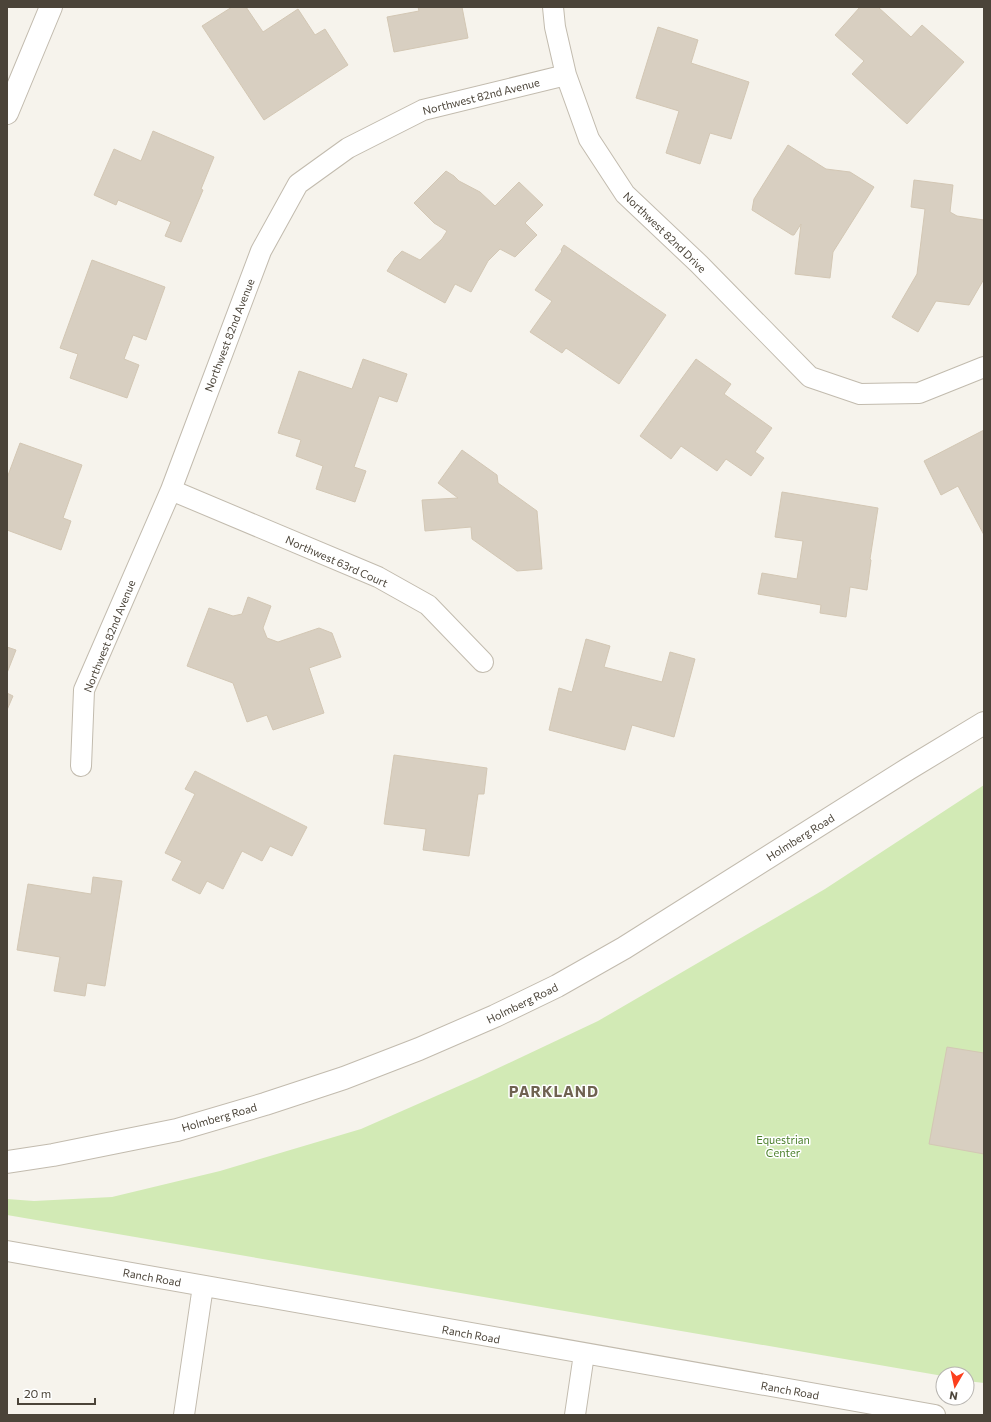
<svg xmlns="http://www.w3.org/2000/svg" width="991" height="1422" font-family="Commissioner,sans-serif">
	<rect width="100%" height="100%" fill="#f6f3ec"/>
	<!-- green -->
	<path fill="#d2eab5" d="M984,785V1383L967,1381V1374H943V1376L7,1215V1199L34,1201L112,1197L220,1171L361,1129L477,1078L598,1021L825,889Z"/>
	<!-- building -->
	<path fill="#d8cfc1" stroke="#d3c7b4" d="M232,7H246L263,32L298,9L315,35L325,29L348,65L264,120L202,26Z
		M418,7H462L468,38L394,52L387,17L419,11Z
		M860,7H878L911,37L922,25L964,62L907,124L852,74L864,61L835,35Z
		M658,27L698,40L691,63L749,82L731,139L710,133L700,164L666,153L679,111L636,98Z
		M153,131L214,157L201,189L203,190L181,242L165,236L171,222L118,200L116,205L94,195L114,149L141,161Z
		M788,145L826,169L850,172L874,187L833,252L830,278L795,274L801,224L794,235H792L752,210L754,199Z
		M446,171L454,176L459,181L480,192L495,206L519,182L543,205L525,223L537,235L515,257L500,249L488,261L471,292L455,284L445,303L387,271L395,258L402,251L420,260L442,239L447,231L434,223L414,203Z
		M914,180L953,185L950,212L957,216L984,220V279L969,305L936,301L918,332L892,317L917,274L925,209L911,207Z
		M564,245L666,315L619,384L566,348L562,353L530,332L552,301L535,290L562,251L561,250Z
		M92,260L165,287L146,340L133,335L124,359L139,365L127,398L70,378L78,354L60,348Z
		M363,359L407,374L397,402L379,396L354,467L366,471L355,502L316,489L323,466L296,456L301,440L278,433L299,371L352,389Z
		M696,359L731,384L724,394L772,428L755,452L764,458L751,476L726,459L717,471L681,446L671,459L640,436Z
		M984,430V535L958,486L941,495L924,461Z
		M20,443L82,465L63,518L71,521L61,550L7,530V478Z
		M462,450L497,475L498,483L537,511L542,569L517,571L472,539L471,527L425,531L422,500L458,498L438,483Z
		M782,492L878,508L870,559L871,560L867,590L850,587L846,617L820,613L821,605L758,594L762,573L797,579L803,541L775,537Z
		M248,597L271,606L263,628L267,638L278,642L319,628L332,633L341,657L309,668L324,713L273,730L267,715L247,722L233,683L187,666L209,608L233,616L242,614Z
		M586,639L610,646L604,667L662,682L670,652L695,659L674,737L632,725L625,750L549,730L559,688L572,692Z
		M7,647L16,650L7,673Z
		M7,693L13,696L7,710Z
		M394,755L487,768L484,794H478L469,856L423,850L426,829L384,824Z
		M195,771L307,827L292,856L270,846L262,861L242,851L223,889L207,881L200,894L172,880L182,861L165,853L195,794L185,789Z
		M93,877L122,881L105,986L87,983L85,996L54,991L60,957L17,950L28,884L91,894Z
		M947,1047L984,1053V1154L929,1144Z"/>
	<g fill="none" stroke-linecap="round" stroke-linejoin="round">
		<defs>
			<path id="minor" d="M553,7L555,27L566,75L589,139L625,194L699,264L810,377L860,394L919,393L984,367
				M171,490L378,577L428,605L483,662
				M81,766L84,690L171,490L261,251L298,184L348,148L423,110L566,75
				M7,1251L935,1415
				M184,1415L203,1286
				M575,1415L584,1354"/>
			<path id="tertiary" d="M7,113L51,7
				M7,1162L53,1155L177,1130L265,1104L344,1078L419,1049L495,1016L557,986L624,948L908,769L984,723"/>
		</defs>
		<!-- minor casing -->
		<use href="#minor" stroke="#c2bbae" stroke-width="22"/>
		<!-- tertiary casing -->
		<use href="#tertiary" stroke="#c2bbae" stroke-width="24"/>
		<!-- minor -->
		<use href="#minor" stroke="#fff" stroke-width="20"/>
		<!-- tertiary -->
		<use href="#tertiary" stroke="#fff" stroke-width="22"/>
	</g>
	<g text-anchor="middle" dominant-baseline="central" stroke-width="3" stroke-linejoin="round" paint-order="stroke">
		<!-- street labels -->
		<g font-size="11" fill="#4b4439" stroke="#fff">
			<text transform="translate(481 96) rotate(-14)">Northwest 82nd Avenue</text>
			<text transform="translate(665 232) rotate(44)">Northwest 82nd Drive</text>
			<text transform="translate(229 335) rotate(-69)">Northwest 82nd Avenue</text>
			<text transform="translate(337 561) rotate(24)">Northwest 63rd Court</text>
			<text transform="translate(109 636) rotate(-68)">Northwest 82nd Avenue</text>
			<text transform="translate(800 837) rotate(-32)">Holmberg Road</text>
			<text transform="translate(522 1003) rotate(-26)">Holmberg Road</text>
			<text transform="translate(219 1117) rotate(-16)">Holmberg Road</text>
			<text transform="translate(152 1277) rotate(10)">Ranch Road</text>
			<text transform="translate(471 1334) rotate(10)">Ranch Road</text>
			<text transform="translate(790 1390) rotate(10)">Ranch Road</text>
		</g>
		<!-- park labels -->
		<g font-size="11" fill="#4a7f2a" stroke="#fff">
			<text x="783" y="1139">Equestrian<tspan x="783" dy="13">Center</tspan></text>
		</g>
		<!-- district labels -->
		<g font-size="15" font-weight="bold" letter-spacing="1" fill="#6e6250" stroke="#fff">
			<text x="554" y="1091">PARKLAND</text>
		</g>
	</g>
	<!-- border -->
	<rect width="991" height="1422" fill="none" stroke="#4b4439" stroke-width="16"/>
	<!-- north arrow -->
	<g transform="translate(955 1386) rotate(189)"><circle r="19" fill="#ffffff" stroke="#b7b4b0"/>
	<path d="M0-3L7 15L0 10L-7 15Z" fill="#fc3f1d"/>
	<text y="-6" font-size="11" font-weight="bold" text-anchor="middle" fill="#4b4439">N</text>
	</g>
	<!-- scale -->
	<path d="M18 1398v6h77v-6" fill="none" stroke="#4b4439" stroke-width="2"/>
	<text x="24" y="1398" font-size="12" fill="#4b4439" stroke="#ffffff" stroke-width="3" paint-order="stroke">20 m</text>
</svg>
